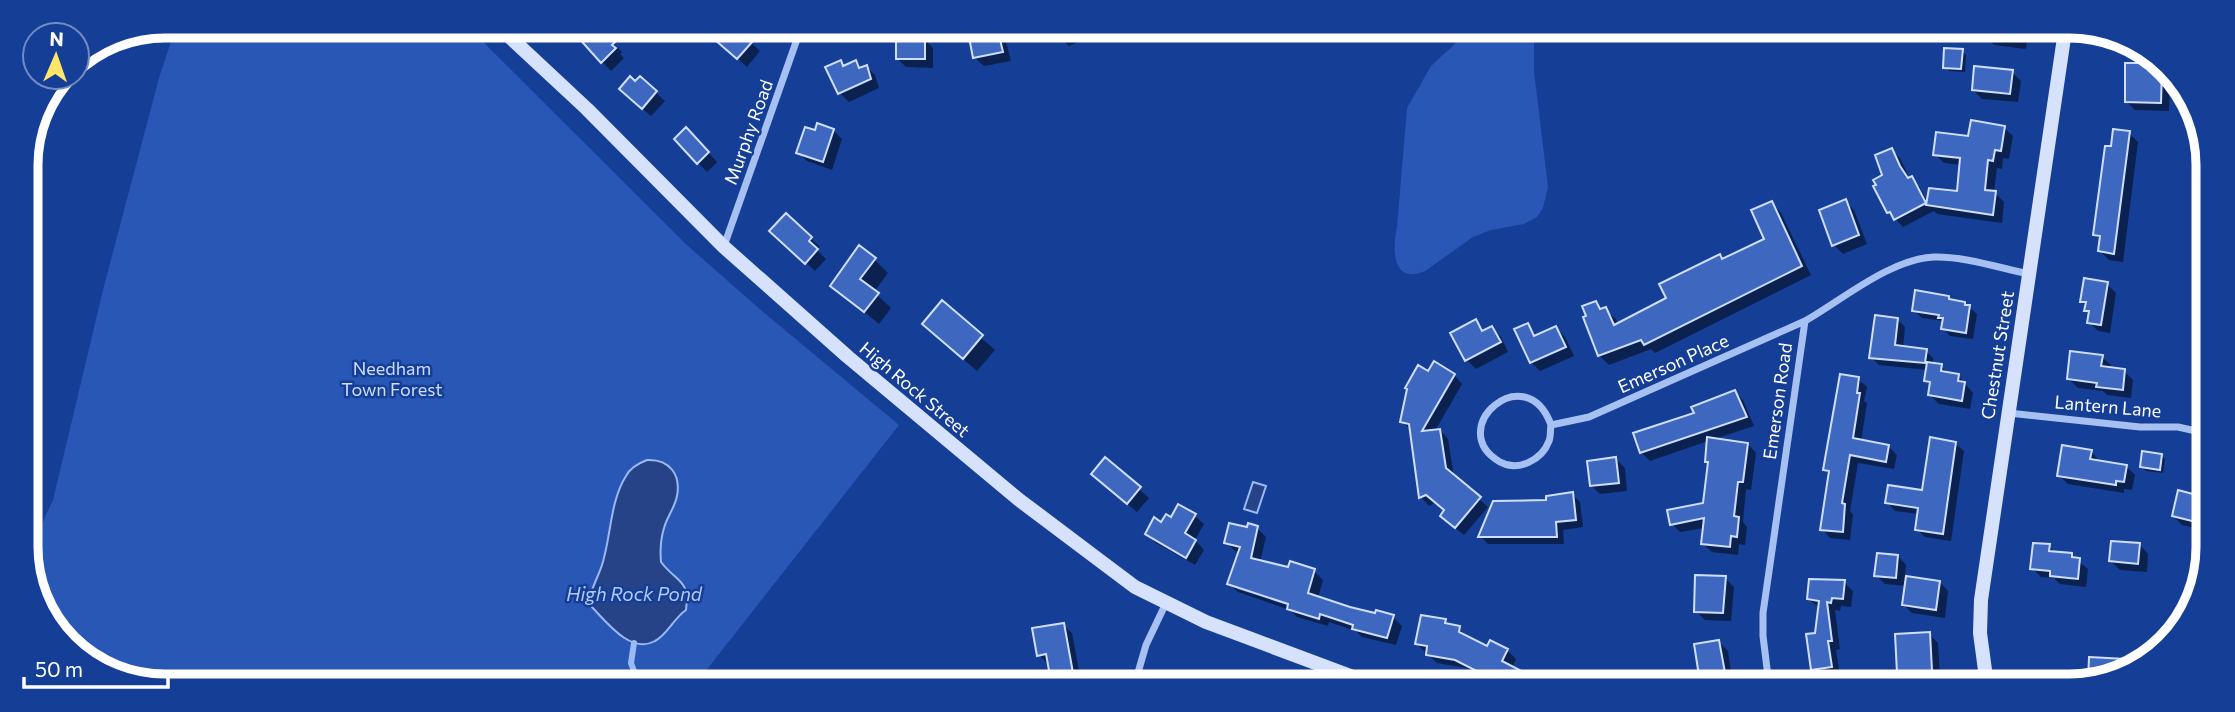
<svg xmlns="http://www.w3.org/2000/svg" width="2235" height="712" font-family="Commissioner,sans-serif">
	<rect width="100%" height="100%" fill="#153e97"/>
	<!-- green -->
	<path fill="#2957b6" d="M176,26L468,27L688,246L762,311L899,425L697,682L129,681L61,639L30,576L39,530L53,500L103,290L159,78Z
		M1470,30H1534V72L1548,187L1543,208L1537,217L1524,224L1491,230L1473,237L1425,271C1392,285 1392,249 1397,227L1407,108L1431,66Z"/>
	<!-- water -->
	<path fill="#254386" stroke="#9ab9f5" stroke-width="2" d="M647,460C670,459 681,475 677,496C675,507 667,517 664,528C661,538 660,551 661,562C677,583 690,579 686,610C674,618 667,635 655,641C630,655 605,620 590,605C590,589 597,580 602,565C611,537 610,501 626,476C630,468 639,463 647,460Z
		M1253,482L1266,486L1257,513L1244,509Z"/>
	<!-- shadow -->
	<path fill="#0007" fill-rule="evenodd" d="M569,27H606L618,39L613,43L622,52L620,54L624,58L611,71Z
		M1057,28L1091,29L1094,36L1069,46L1060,37Z
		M739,31L760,51L747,67L726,48Z
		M1986,31H2028L2026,49L1994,45L1985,36Z
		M997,33L1006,42L1011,61L984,66L975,58Z
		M924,39L933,48V68L906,67L897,58Z
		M1962,51L1966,55L1965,72L1949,71L1945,67Z
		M840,62L845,67L855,62L862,69L867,67L875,75L879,88L849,102L840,93Z
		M2150,65L2156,71H2161L2170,80L2169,111L2135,110L2126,101Z
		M2012,72L2021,81L2018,102L1982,99L1973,90Z
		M640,78L665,101L651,116L630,98L635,83Z
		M2004,128L2013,136L2009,159L2003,158L2002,169L1997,168L1994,192L2004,202L2002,223L1937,214L1934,211L1903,227L1889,212L1885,176L1892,150L1900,158L1910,179L1919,186L1928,203L1958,193L1961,165L1944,163L1935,154L1970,138Z
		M833,130L842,139L832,170L807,161L798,152L816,132Z
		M2129,133L2138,142L2123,262L2109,260L2100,251L2101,241L2094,234L2112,148Z
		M695,138L717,162L707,172L676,139Z
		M1845,201L1854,210L1867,244L1843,254L1834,245Z
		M1772,203L1781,213L1811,275L1655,353L1651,349L1609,365L1599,355L1596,303L1616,319L1618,325L1668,299L1719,256L1723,260L1766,240Z
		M786,215L820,247L817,250L826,259L815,271L781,240Z
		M875,260L888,273L874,292L891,308L879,324L832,285Z
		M2107,284L2116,293L2110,333L2098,331L2089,322L2090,314L2082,301Z
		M1948,297L1952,302L1964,303L1977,314L1973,339L1950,336L1943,328L1944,321L1922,318L1914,311Z
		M942,303L995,350L977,371L937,337Z
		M1898,320L1905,327L1903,348L1926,351L1933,358V364L1941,366L1949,374L1958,375L1973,393L1970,409L1939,404L1930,395L1931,386L1926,381L1928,370L1879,365L1871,357Z
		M1475,321L1485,331L1492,328L1501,337L1508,352L1476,369L1467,360L1453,334Z
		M1527,325L1537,336L1556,328L1565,337L1574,356L1540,371L1531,362L1516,330Z
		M2102,357L2111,365L2110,369L2124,371L2133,380L2131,398L2107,395L2103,391L2078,388L2069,379Z
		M1429,373L1454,375L1462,384L1435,431L1440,430L1448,439L1454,477L1488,507L1464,535L1450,524L1446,511L1436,502L1429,506L1421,497L1411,430L1402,421Z
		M1858,379L1867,387L1864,401L1867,403L1861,442L1888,446L1897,455L1894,469L1858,463L1850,511L1853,514L1850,540L1830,538L1822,529L1830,475L1825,470Z
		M1735,392L1743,400L1754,426L1714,439L1748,444L1756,453L1751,490L1746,489L1743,522L1747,527L1745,545L1739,544L1738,555L1712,552L1703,544L1705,528L1680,532L1672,524L1705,504L1709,464L1707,461L1708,441L1650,461L1641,452L1696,414Z
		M1955,443L1964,451L1951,541L1925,537L1917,529L1919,514L1895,511L1887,502L1923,492Z
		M2091,451L2100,462L2126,466L2135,475L2132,490L2124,489V493L2068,484L2059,475Z
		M2161,455L2165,459L2163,473L2146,471L2142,467Z
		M1616,459L1625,468L1627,491L1600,494L1591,485Z
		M1105,460L1149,498L1137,512L1102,483Z
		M2179,492L2204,499V530L2182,525L2173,516Z
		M1572,494L1580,502L1583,527L1563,530L1564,544H1488L1480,536L1548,501Z
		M1195,516L1204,524L1195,540L1204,550L1195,565L1156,543L1147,534L1172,519Z
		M1257,528L1266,537L1260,562L1289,569L1291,563L1314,571L1323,580L1318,598L1376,615L1393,617L1402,626L1396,645L1362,637L1356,631L1329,622L1328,626L1297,617L1290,610L1238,592L1229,584L1240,552L1235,551L1226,542L1248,529ZM1237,586L1297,605L1296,608L1237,589Z
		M2140,545L2148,554L2147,572L2120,570L2111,561Z
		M2049,546L2056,553L2071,555L2088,569L2086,587L2060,584L2054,578L2041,577L2032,568Z
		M1898,556L1906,565L1905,577L1940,582L1948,591L1945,618L1912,613L1903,604L1906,586L1885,584L1876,575Z
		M1725,578L1734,587L1731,621L1705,620L1696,611Z
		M1844,582L1853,591L1851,607L1841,606L1840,611L1835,610L1840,649L1836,650L1840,675L1821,678L1812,669L1820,608L1808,599Z
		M1445,621L1450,626L1459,628L1468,638L1488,648L1507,650L1516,659L1512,668L1543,684H1497L1466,668L1437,663L1417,644Z
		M1063,625L1072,633L1081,681L1059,683L1051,676L1048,664L1039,655Z
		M1929,634L1938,643L1940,679L1908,681L1899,672Z
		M1719,642L1728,651L1733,685H1702L1696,645Z"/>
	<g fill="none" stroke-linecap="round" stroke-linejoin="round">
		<!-- stream -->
		<path stroke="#9ab9f5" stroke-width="6" d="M634,643L631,663L638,682"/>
	</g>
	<!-- building -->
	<path fill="#3e68bf" stroke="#cfdefc" stroke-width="2" d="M584,27H600L615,42L612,45L616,48L601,63L576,35Z
		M725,28H738L753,41L737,59L715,40Z
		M998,31L1003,52L973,58L969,37Z
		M896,37L925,38V59H896Z
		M1944,48L1963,49L1961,69L1943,68Z
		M841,60L843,66L856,60L859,68L867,65L871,79L838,94L825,67Z
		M2125,63H2151V69H2162L2161,103L2125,102Z
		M1974,66L2013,70L2010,94L1972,90Z
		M630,76L635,81L640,76L657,91L642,109L619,89Z
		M1971,120L2005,126L2001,151L1995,150L1993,161L1988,160L1985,190L1996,191L1993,215L1926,205L1929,188L1957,191L1960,158L1933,155L1936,132L1968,136Z
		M817,123L834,129L823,162L796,153L805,127L815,130Z
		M686,127L709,152L697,164L674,139Z
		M2113,129L2130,131L2114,254L2098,251L2100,236L2093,235L2105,146H2111Z
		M1892,148L1900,166L1908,178L1912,176L1926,203L1894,220L1890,212L1887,213L1873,186L1876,185L1873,180L1882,175L1875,155Z
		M1846,199L1859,235L1832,246L1819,210Z
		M1772,201L1802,266L1644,345L1641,340L1598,356L1583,317L1586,316L1582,306L1596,301L1600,309L1606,307L1614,325L1666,298L1659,284L1720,254L1722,259L1764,239L1751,210Z
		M786,213L812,237L809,241L818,249L805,264L769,231Z
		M859,245L876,258L860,279L879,293L864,312L830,286Z
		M2084,278L2108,282L2101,325L2087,323L2089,311H2084L2086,302H2080Z
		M1915,290L1949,296V299L1965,302V305H1970L1966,333L1941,329L1943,318H1938L1939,315L1912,311Z
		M942,300L983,335L963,359L922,324Z
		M1875,315L1898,318L1895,345L1927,349L1925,363L1869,358Z
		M1476,319L1482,331L1492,326L1501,342L1465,361L1450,333Z
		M1528,323L1534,336L1556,326L1566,347L1530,363L1514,329Z
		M2070,351L2103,355L2101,366L2125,369L2123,390L2096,387L2097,383L2067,379Z
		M1434,361L1455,374L1422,431L1440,429L1446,468L1481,497L1455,528L1440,516L1444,510L1426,495L1419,498L1409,424L1400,422L1407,389L1405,388L1418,365L1428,371Z
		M1927,362L1942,364L1941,371L1959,374L1958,381L1965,382L1962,401L1928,395L1930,382L1924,381Z
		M1840,374L1859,377L1857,393H1860L1853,438L1889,445L1886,462L1850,455L1842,503L1845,504L1843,532L1820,530L1829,471L1823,470Z
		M1735,390L1747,417L1640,453L1633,433L1694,413L1691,407Z
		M1707,437L1748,443L1743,482H1738L1734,516L1739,517L1737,537L1731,536L1730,547L1701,544L1704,518L1670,525L1667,510L1703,503L1708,462H1705Z
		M1930,437L1956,442L1943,534L1915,530L1918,508L1885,503L1888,485L1922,490Z
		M2062,445L2092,450L2090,459L2127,465L2124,482L2116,481V485L2057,476Z
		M2142,451L2162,454L2160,470L2140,467Z
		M1105,457L1141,487L1127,504L1091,474Z
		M1616,457L1619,483L1590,486L1587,461Z
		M2178,490L2204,497V524L2172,516Z
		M1573,492L1576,520L1556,522L1557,537H1478L1493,501L1546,500V496Z
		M1178,504L1196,514L1185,533L1196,540L1186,558L1145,534L1154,517L1161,522L1166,514L1171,517Z
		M1229,523L1247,527L1248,523L1258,526L1251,558L1288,567L1290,561L1315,569L1308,593L1350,607L1375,613L1376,610L1394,615L1387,638L1352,629L1353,625L1320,614L1319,619L1287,609L1288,604L1227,584L1240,547L1224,543Z
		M2111,541L2140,543L2138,564L2109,561Z
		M2033,543L2050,544L2049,551L2072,553V557L2080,558L2078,579L2050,576V571L2030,569Z
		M1877,553L1898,555L1896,578L1874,576Z
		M1695,575L1726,576L1723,613L1694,612Z
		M1906,576L1940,581L1936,610L1902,605Z
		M1809,579L1845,580L1843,599L1832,598L1831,603L1827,602L1832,641H1828L1832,667L1811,670L1806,634L1815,633L1819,601L1807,599Z
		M1421,615L1446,619L1445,623L1460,626L1459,632L1487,646L1490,640L1508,649L1502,661L1547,684H1502L1455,660L1426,655L1427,646L1415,644Z
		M1064,623L1073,673L1050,676L1046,654L1037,656L1032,628Z
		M1930,632L1932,671L1897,673L1895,634Z
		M1719,640L1726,678L1700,682L1694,644Z
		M2089,657L2145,660L2088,682Z"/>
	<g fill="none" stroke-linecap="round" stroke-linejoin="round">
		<!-- street -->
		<path stroke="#a7c0f2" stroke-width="7" d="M724,246L801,28
			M2009,413L2140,427H2178L2205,433
			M1551,425C1550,430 1551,437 1549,441C1542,460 1518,472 1500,462C1443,429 1526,356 1551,425L1589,417L1805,321
			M1135,683L1146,645L1166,603
			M1769,685L1763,636V613L1805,321C1842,300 1890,259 1934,257C1963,256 2000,268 2029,274"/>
		<!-- secondary -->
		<path stroke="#d6e2fc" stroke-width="14" d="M499,27L587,109L724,247L848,357L1018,499L1103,563L1135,587L1206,622L1372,684
			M1987,685L1980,633L1981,600L2065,31"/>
	</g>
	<g text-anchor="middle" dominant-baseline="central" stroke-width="5" stroke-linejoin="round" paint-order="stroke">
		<!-- street labels -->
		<g font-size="18" fill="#fff" stroke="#153e97">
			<text transform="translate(748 132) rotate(-70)">Murphy Road</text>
			<text transform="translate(1997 355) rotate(-81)">Chestnut Street</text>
			<text transform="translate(1673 363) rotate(-24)">Emerson Place</text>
			<text transform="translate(915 389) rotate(40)">High Rock Street</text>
			<text transform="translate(1777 401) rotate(-82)">Emerson Road</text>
			<text transform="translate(2108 406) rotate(5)">Lantern Lane</text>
		</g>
		<!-- park labels -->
		<g font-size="18" fill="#cfdefc" stroke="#153e97">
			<text x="392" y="368">Needham<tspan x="392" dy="21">Town Forest</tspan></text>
		</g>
		<!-- water labels -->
		<g font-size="19" font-style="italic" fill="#b4cbf8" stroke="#153e97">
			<text x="634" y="593">High Rock Pond</text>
		</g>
	</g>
	<!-- crop -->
	<path d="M0 0H2235V712H0ZM165 38H2069A127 127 0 0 1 2196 165V547A127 127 0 0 1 2069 674H165A127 127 0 0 1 38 547V165A127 127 0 0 1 165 38Z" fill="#153e97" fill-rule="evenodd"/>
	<path fill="none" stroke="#fff" stroke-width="9" d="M165 38H2069A127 127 0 0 1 2196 165V547A127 127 0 0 1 2069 674H165A127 127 0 0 1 38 547V165A127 127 0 0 1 165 38Z"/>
	<!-- north arrow -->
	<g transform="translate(56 56) rotate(2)"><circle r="33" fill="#153e97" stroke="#738bc1" stroke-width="2"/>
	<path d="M0-5L12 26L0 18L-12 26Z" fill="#ffe668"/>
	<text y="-10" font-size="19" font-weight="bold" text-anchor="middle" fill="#ffffff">N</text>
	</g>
	<!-- scale -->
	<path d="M24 677v10h144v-10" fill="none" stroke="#ffffff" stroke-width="3.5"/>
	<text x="35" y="677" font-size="21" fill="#ffffff" stroke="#153e97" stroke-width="5" paint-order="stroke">50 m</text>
</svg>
